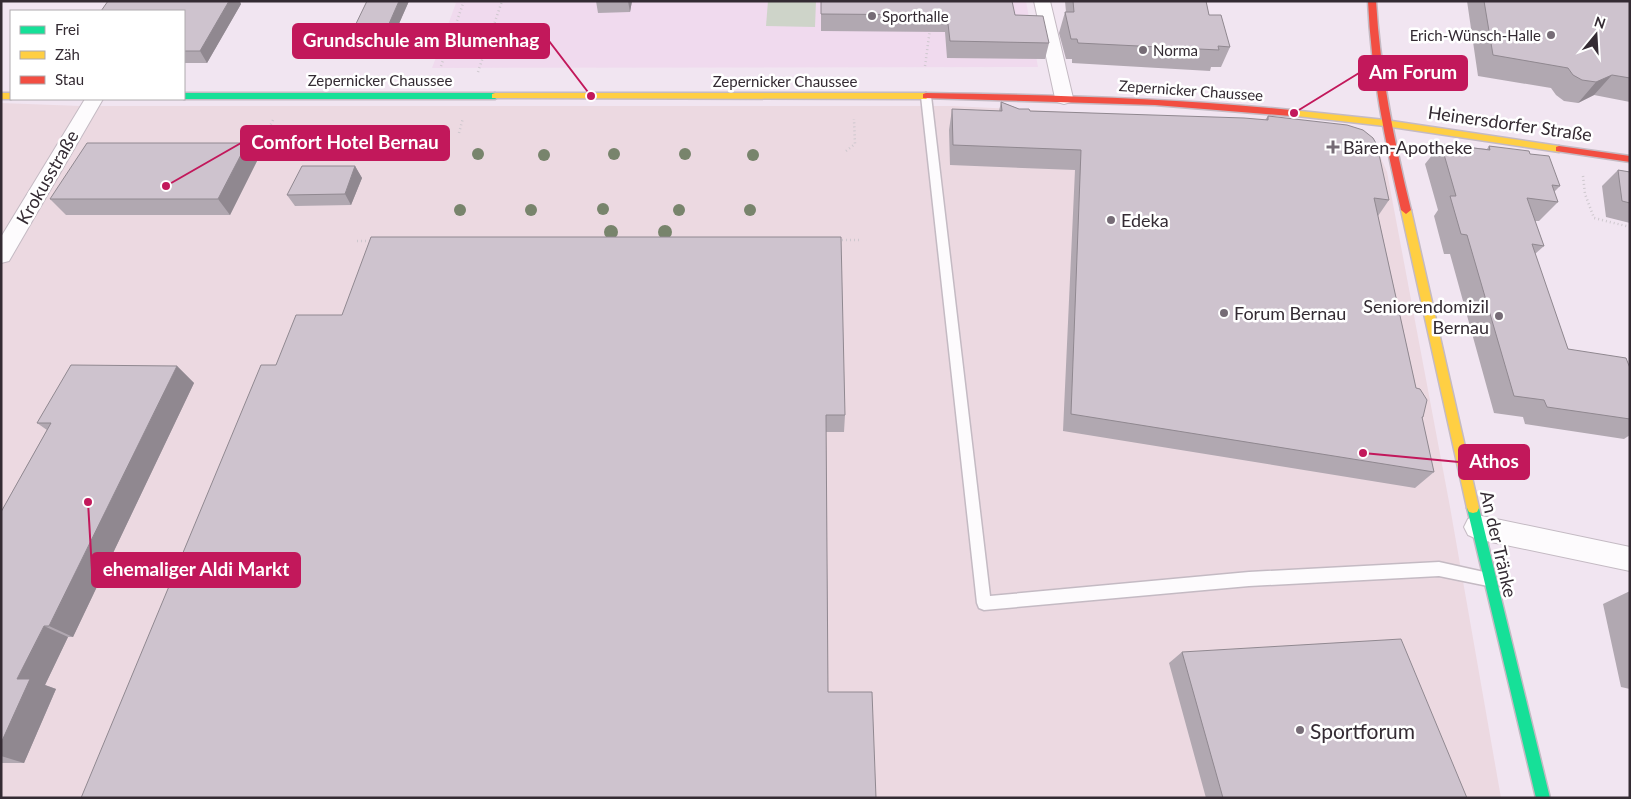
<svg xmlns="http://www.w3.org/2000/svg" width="1631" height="799" font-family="Lato,sans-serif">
	<rect width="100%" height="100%" fill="#f1e5f1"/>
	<!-- commercial -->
	<path fill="#ecd9e1" d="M1,103L80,106H953L1330,125L1376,147L1387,172L1450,507L1501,798H1Z"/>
	<!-- built -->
	<path fill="#f0daee" d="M450,1H1026L1038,67L432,68L456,3Z"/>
	<!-- green -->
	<path fill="#ced4c9" d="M768,1H816L815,27L766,26Z"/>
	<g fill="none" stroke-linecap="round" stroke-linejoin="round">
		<defs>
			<path id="lane" d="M926,93L931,96L990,596L1249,572L1439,562L1493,574L1495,579L1493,584L1488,586L1439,576L1249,586L984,610L979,608L977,603L921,96Z"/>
			<path id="street" d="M1034,1H1050L1073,98L1071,102L1064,104L1057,102L1055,98Z
				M85,99H103L9,261L1,263V237Z
				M1477,515L1630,547V571L1477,539L1468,535L1464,527L1468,519Z"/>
			<path id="fast" d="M184,93H495L499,96L495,99H184Z
				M1473,503L1477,504L1479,508L1550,798H1536L1467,508L1469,504Z"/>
			<path id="slow" d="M1,93H11V99H1Z
				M495,93H926L930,96L926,99L492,98V94Z
				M1291,110L1385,120L1559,146L1564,149L1559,152L1385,126L1288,115V111Z
				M1406,206L1411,210L1479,508L1477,512L1473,513L1469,512L1467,508L1401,210Z"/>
			<path id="jam" d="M1368,1H1376C1380,72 1394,141 1411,210L1406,214L1401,210C1385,141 1371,72 1368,1Z
				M926,93C1048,95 1170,98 1291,110L1295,113L1291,116L1155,105L923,98V94Z
				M1559,146L1630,156V162L1556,151V147Z"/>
		</defs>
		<!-- lane casing -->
		<use href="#lane" stroke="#c4bac3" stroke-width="3"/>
		<!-- street casing -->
		<use href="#street" stroke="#c4bac3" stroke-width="2"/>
		<!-- fast casing -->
		<use href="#fast" stroke="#c4bac3" stroke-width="3"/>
		<!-- slow casing -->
		<use href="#slow" stroke="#c4bac3" stroke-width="3"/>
		<!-- jam casing -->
		<use href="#jam" stroke="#c4bac3" stroke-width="3"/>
		<!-- path -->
		<path stroke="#cec8ce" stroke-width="2.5" stroke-dasharray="1 3" stroke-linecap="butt" d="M441,66L464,1
			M925,66L930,29
			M478,72L502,1
			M459,133L463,118
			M260,146L273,120
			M846,151L855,144L854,119
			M1583,176L1585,194L1594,218L1630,227
			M838,240H860
			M357,241H371"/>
		<!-- lane -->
		<use href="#lane" fill="#fdfbfd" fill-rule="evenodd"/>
		<!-- street -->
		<use href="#street" fill="#fdfbfd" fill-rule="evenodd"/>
		<!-- fast -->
		<use href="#fast" fill="#16e098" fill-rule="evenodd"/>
		<!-- slow -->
		<use href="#slow" fill="#ffcf43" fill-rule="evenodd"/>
		<!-- jam -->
		<use href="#jam" fill="#f24e42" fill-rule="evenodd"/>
	</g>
	<!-- trees -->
	<g fill="#78846c">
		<circle cx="478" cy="154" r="6"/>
		<circle cx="614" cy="154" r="6"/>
		<circle cx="685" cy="154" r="6"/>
		<circle cx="544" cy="155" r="6"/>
		<circle cx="753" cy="155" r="6"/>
		<circle cx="603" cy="209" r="6"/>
		<circle cx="460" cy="210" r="6"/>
		<circle cx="531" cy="210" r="6"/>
		<circle cx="679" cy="210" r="6"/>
		<circle cx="750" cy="210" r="6"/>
		<circle cx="611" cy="232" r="7"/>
		<circle cx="665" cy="232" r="7"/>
	</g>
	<!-- wall -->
	<path fill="#b1a8b1" d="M409,1L390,44H358L352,32Z
		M596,1H632L630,12L598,13Z
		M821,1L1015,15L1049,43L1045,59L947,58L945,32L821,31Z
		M1065,1H1206L1209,15L1230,47L1221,67H1211L1210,71L1072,63V59H1066L1059,33L1065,12H1066Z
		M1467,1H1630V102L1594,95L1578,103L1564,101L1556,95L1551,88L1478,76Z
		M241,4L207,63H184V11Z
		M1001,102L1019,109L1030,111L1265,120L1268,116L1389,200L1378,216L1416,388L1423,417L1422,418L1434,472L1415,488L1063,431L1075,170L950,165L949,130L952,109L999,111Z
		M1441,144L1487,149L1489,146L1530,154L1560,186L1554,192L1558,202L1539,221H1535L1544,246L1535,254L1568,349L1630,368V435L1624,439L1525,424L1523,417L1494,413L1450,254H1444L1434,216L1438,210L1425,164Z
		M258,159L230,215H66L50,199Z
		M355,166L362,178L351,205L295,206L287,195Z
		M1618,170L1630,172V223L1606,217L1602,186Z
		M261,365L845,415L844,432H826L828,692Z
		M177,366L194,383L73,637H68L45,685L56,689L24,763H1V512L47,430L37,423Z
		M1630,591V689L1621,687L1603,604Z
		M1182,652L1467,798H1206L1169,663Z"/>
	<!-- shaded-wall -->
	<path fill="#908890" d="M229,1H240L241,4L207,63L200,51Z
		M399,1H409L390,44L385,33Z
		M628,1H632L630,12Z
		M1612,75L1594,95L1578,103L1596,82Z
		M247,143L258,159L230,215L218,199Z
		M355,166L362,178L351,205L345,194Z
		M177,366L194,383L73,637L49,626Z
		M44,626L68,637L45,685L56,689L24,763L1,756V743L17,679Z"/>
	<!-- building -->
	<path fill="#cec3ce" stroke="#908890" d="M108,1H229L200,51H184V11H101Z
		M367,1H399L385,33L352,32Z
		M821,1H1012L1015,15L1043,16L1049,43L950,41L947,15L821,14Z
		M1073,1H1206L1209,15H1221L1230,47L1218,46L1219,50L1078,43L1077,39H1071L1065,12H1074Z
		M1484,1H1630V78L1612,75L1596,82L1582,80L1573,75L1568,68L1493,55Z
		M1001,102L1019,109H1029L1030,111L1244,118L1268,120V116L1347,125L1363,130L1373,138L1377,145L1389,200L1374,198L1416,388L1420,389L1427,400L1423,417H1422L1434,472L1071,414L1081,150L953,145L952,109L1002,111Z
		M87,143H247L218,199H50Z
		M1441,144L1490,150L1489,146L1529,151L1530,154L1549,156L1560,186L1552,185L1558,202L1527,198L1544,246L1532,244L1568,349L1626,358L1630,368V419L1547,407L1544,400L1514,396L1467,235L1461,234L1450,196H1456Z
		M302,166H355L345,194L287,195Z
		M1618,170L1630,172V203L1622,201Z
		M371,237H841L845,415H826L828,692H872L876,798H81L261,365H276L296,315H342Z
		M71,365L177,366L49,626H44L17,679H30L1,743V512L51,423H37Z
		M1401,639L1467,798H1223L1182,652Z"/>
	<!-- markers -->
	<g fill="#766c76" stroke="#fff" stroke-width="2">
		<circle cx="872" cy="16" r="5"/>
		<circle cx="1551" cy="35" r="5"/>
		<circle cx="1143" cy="50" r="5"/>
		<path d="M1330.5 139.5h5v5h5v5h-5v5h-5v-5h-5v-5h5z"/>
		<circle cx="1111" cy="220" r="5"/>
		<circle cx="1224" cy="313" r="5"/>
		<circle cx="1499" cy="316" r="5"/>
		<circle cx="1300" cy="730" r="5"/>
	</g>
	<g text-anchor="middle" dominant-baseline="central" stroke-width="5" stroke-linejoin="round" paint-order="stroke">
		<!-- far-poi labels -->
		<g font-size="15" fill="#342b33" stroke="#fff" text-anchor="start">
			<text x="882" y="16">Sporthalle</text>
			<text x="1541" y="35" text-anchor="end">Erich-Wünsch-Halle</text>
			<text x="1153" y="50">Norma</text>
		</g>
		<!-- far-street labels -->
		<g font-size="15" fill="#342b33" stroke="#fff">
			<text x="380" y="80">Zepernicker Chaussee</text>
			<text x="785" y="81">Zepernicker Chaussee</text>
			<text transform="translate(1191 90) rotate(4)">Zepernicker Chaussee</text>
		</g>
		<!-- street labels -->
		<g font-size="18" fill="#342b33" stroke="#fff">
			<text transform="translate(1510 123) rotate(8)">Heinersdorfer Straße</text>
			<text transform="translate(47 177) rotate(-60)">Krokusstraße</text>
			<text transform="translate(1499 544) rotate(77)">An der Tränke</text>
		</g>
		<!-- poi labels -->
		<g font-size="18" fill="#342b33" stroke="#fff" text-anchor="start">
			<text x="1343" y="147">Bären-Apotheke</text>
			<text x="1121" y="220">Edeka</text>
			<text x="1489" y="306" text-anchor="end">Seniorendomizil<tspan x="1489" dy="21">Bernau</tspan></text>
			<text x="1234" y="313">Forum Bernau</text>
		</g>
		<!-- near-poi labels -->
		<g font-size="21" fill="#342b33" stroke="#fff" text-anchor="start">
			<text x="1310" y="730">Sportforum</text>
		</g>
	</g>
	<!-- callouts -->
	<path fill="none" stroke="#c2185b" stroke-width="2" d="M591 96L549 41M1294 113L1359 73M166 186L241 143M1363 453L1459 462M88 502L92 570"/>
	<g fill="#c2185b" stroke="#fff" stroke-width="2">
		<circle cx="591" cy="96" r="5"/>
		<circle cx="1294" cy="113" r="5"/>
		<circle cx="166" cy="186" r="5"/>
		<circle cx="1363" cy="453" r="5"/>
		<circle cx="88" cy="502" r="5"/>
	</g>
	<g fill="#c2185b" stroke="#c2185b" stroke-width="2">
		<rect x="293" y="24" width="256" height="34" rx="5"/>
		<rect x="1359" y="56" width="108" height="34" rx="5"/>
		<rect x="241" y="126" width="208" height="34" rx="5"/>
		<rect x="1459" y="445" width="70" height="34" rx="5"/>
		<rect x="92" y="553" width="208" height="34" rx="5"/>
	</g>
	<g font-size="19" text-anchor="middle" font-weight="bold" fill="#fff">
		<text x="421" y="47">Grundschule am Blumenhag</text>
		<text x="1413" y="79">Am Forum</text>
		<text x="345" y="149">Comfort Hotel Bernau</text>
		<text x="1494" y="468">Athos</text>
		<text x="196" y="576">ehemaliger Aldi Markt</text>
	</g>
	<!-- border -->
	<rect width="1631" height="799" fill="none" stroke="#342b33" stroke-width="5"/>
	<!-- legend -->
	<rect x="10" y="10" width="175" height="90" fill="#ffffff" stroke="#aeaaad"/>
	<rect x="20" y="26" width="25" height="8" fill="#16e098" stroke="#aeaaad"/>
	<text x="55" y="35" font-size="15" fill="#342b33">Frei</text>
	<rect x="20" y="51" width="25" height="8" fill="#ffcf43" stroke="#aeaaad"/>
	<text x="55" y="60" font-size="15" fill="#342b33">Zäh</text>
	<rect x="20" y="76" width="25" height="8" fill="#f24e42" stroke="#aeaaad"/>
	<text x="55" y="85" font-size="15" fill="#342b33">Stau</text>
	<!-- north arrow -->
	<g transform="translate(1596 35) rotate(18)" stroke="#ffffff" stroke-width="4" paint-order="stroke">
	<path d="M0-4L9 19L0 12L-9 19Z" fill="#342b33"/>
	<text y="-8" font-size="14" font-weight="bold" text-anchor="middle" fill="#342b33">N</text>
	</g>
</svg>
